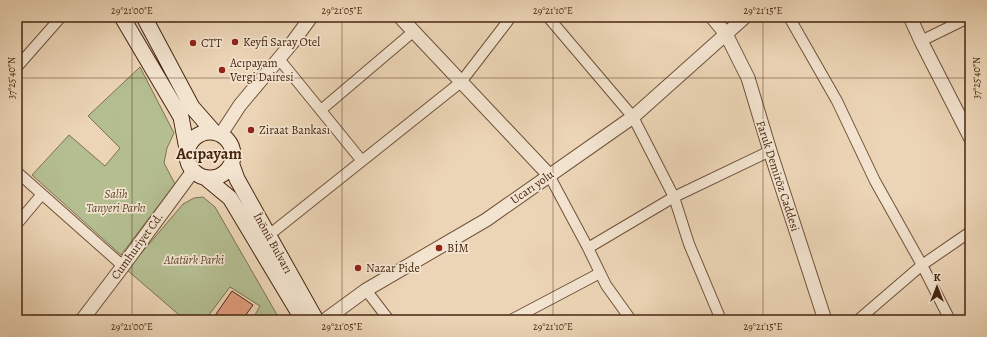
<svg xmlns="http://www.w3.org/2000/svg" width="987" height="337" font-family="Alegreya,serif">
	<rect width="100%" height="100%" fill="#ecd5b6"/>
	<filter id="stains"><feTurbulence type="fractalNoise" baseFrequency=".005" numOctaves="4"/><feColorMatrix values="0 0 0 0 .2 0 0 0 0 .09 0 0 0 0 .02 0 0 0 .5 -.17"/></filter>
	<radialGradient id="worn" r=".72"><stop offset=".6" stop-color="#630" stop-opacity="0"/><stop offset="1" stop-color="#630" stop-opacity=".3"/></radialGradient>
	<!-- green -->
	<path fill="#b4be91" stroke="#7e7251" d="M140,67L174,133L167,148L164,163L175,184L121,255L32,175L69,135L105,166L120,148L88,116Z
		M203,197L215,207L280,320H252L260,306L230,287L205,320H185L127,270L183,204L194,198Z"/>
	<!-- building -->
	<path fill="#e49e7e" stroke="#472611" d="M232,291L253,305L242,320H212Z"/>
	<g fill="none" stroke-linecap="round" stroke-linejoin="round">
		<defs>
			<path id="minor" d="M548,17L633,117L674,197L689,244L721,320
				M789,17L837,101L875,181L922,265L950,320
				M921,41L970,17
				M279,59L362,161
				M17,67L61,17
				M321,110L414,31
				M17,172L123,266
				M549,175L588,248L606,285L631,320
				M17,224L42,194
				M269,235L461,82L511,17
				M588,248L674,197L770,151
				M366,290L389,320
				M511,320L600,273
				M858,320L922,265L970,232"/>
			<path id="tertiary" d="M400,17L549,175
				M712,17L726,34L748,78L770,151L825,320
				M910,17L921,41L970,137
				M221,134L240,105L292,43L311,17
				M82,320L123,266L193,171
				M325,320L366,290L486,220L633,117L745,17"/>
			<path id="secondary" d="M122,17L181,117L187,149
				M144,17L192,107L214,132
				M187 155a23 23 0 1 1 46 0a23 23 0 1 1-46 0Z
				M232,165L237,179L316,320
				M207,179L230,198L303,320"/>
		</defs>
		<!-- minor casing -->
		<use href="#minor" stroke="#70523a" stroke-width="12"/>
		<!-- tertiary casing -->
		<use href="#tertiary" stroke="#70523a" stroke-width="15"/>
		<!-- secondary casing -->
		<use href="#secondary" stroke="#472611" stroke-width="17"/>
		<!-- minor -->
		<use href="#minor" stroke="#f3e4d0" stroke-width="10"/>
		<!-- tertiary -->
		<use href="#tertiary" stroke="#f3e4d0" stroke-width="13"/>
		<!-- secondary -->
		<use href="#secondary" stroke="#f3e4d0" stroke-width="15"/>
	</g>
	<!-- ticks -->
	<path fill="none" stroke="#472611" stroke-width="1" stroke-opacity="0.45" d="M132,17V320M342,17V320M553,17V320M763,17V320M17,78H970"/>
	<!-- markers -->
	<g fill="#8f2418" stroke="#f3e4d0" stroke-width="1.5">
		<circle cx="235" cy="42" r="4"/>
		<circle cx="193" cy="43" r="4"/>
		<circle cx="222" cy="70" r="4"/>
		<circle cx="251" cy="130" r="4"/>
		<circle cx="439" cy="248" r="4"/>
		<circle cx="358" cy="268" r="4"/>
	</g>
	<g text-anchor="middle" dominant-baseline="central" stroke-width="3.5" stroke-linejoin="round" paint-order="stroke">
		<!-- poi labels -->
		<g font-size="12" fill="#472611" stroke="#f3e4d0" text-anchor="start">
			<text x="243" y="42">Keyfi Saray Otel</text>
			<text x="201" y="43">CTT</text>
			<text x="230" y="63">Acıpayam<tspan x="230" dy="14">Vergi Dairesi</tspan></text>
			<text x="259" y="130">Ziraat Bankası</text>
			<text x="447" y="248">BİM</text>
			<text x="366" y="268">Nazar Pide</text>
		</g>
		<!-- street labels -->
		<g font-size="12" fill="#472611" stroke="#f3e4d0">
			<text transform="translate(778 176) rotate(72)">Faruk Demiröz Caddesi</text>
			<text transform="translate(532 187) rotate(-35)">Ucarı yolu</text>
			<text transform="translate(273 243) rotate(61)">İnönü Bulvarı</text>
			<text transform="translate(137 246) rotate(-54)">Cumhuriyet Cd.</text>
		</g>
		<!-- park labels -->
		<g font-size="12" font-style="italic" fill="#5d442b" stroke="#f3e4d0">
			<text x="116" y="194">Salih<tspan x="116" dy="14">Tanyeri Parkı</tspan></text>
			<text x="194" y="260">Atatürk Parki</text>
		</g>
		<!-- district labels -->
		<g font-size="16" font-weight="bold" fill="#472611" stroke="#f3e4d0">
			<text x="209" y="154">Acıpayam</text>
		</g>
	</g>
	<!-- margin -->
	<rect width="987" height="337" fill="none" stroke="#ecd5b6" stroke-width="44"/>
	<!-- north arrow -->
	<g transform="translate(937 287)" stroke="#f3e4d0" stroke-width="3" paint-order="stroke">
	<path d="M0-3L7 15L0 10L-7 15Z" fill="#472611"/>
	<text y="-6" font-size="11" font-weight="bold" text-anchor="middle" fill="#472611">K</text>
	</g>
	<rect x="22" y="22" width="943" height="293" fill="none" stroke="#472611" stroke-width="1.5"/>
	<g font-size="10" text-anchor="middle" fill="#472611">
		<text x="132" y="14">29°21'00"E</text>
		<text x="342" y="14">29°21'05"E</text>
		<text x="553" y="14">29°21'10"E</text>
		<text x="763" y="14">29°21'15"E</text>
		<text transform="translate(11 78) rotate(-90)" y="4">37°25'40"N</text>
		<text transform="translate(976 78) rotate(-90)" y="4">37°25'40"N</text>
		<text x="132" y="330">29°21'00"E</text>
		<text x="342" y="330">29°21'05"E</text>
		<text x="553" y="330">29°21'10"E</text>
		<text x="763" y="330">29°21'15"E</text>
	</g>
	<rect width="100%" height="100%" filter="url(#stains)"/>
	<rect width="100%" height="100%" fill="url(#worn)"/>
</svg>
